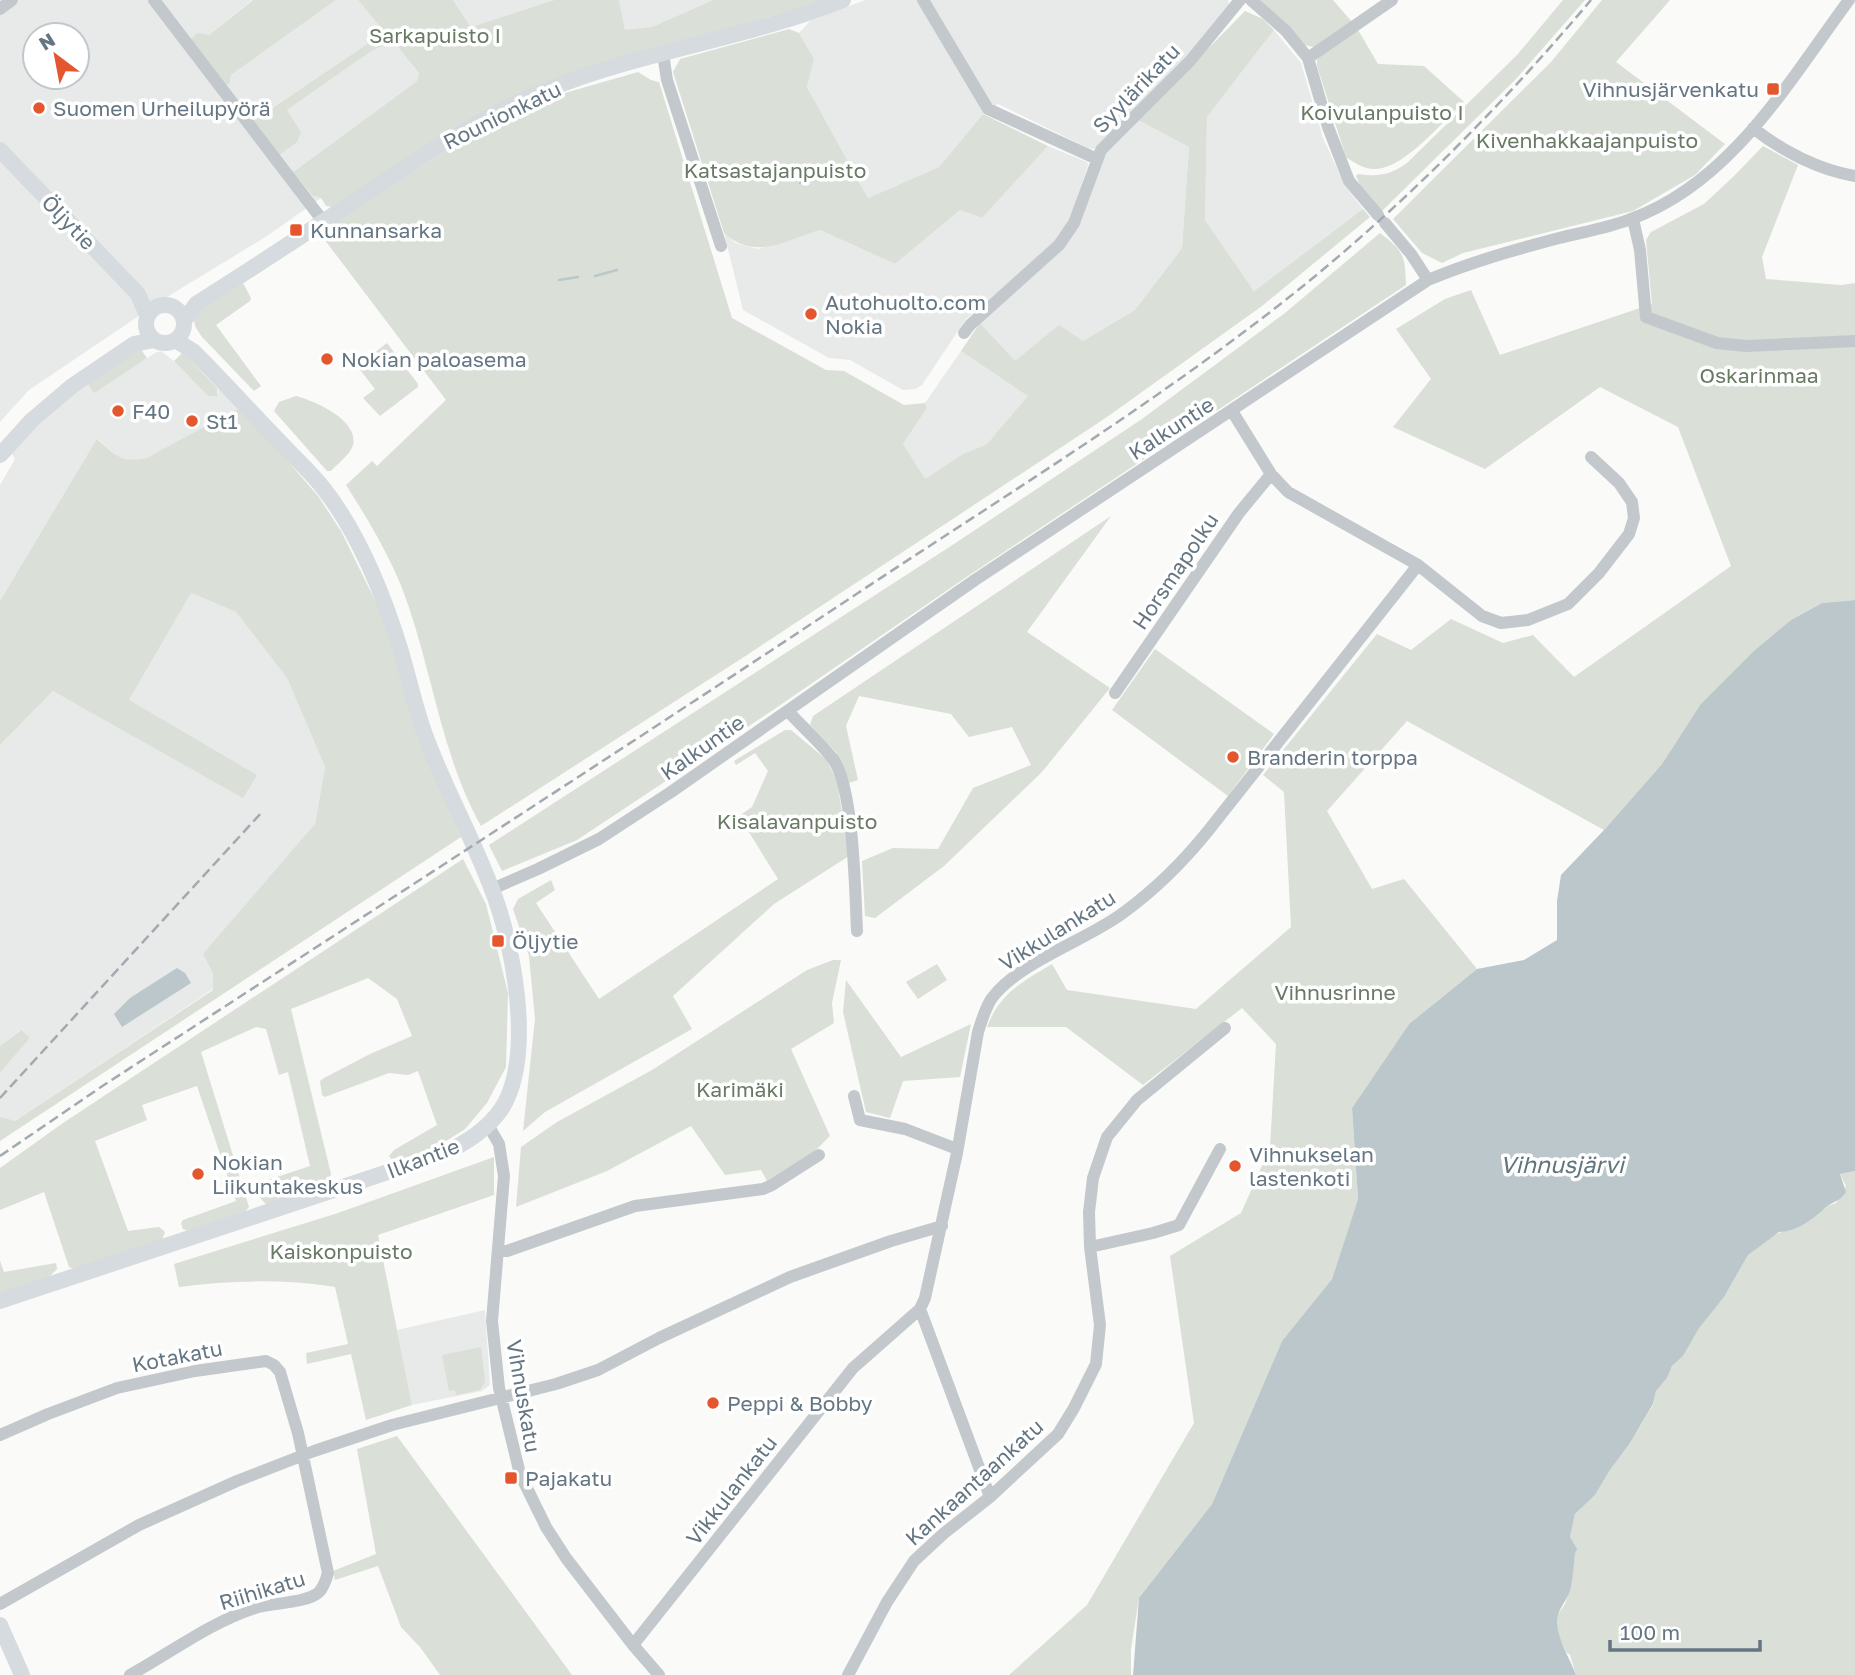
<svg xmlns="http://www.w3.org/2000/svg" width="1855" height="1675" font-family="'Golos Text',sans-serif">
	<rect width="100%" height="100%" fill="#fafaf8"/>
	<!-- built -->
	<path fill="#e8e9e9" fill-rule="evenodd" d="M0,0H252L209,35L230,83L231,75L336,0H358L382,29L379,37L262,114L254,113L278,155L287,110L370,52L393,41L419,73L417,81L294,171L313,196L321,198L267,236L167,297L29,390L0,422ZM35,35H77V77H35Z
		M453,0H554L471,27Z
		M619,0H713L652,27L625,31Z
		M865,0H1228L1229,4L1184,59L1099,146L1093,149L1088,148L998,104L983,114L939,167L868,198L807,87L814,59L799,33L810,21Z
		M1274,30L1301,63L1323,138L1345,186L1363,209L1254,291L1205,220L1207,117Z
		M1138,120L1189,147L1182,248L1135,310L1083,341L1059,326L1015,362L980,323L1052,259L1104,154Z
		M1048,146L1087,162L1088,165L1070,220L1056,240L1043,254L966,319L922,385L915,389L903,390L850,360L829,358L743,310L724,233L736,243L758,249L820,230L895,264L960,210L982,218Z
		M161,351L174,361L208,396L218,393L217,388L246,413L232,411L163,450L147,458L131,462L121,460L98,439L0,601V485L15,459L10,451L35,424L90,380L88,385L94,392L155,353Z
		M961,351L1029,396L987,444L963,454L925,480L903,444L927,408L925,403Z
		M191,593L236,612L287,678L325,767L315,824L213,973V989L15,1121L4,1119L0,1117V1073L30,1038L20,1030L0,1046V745L53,691L115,724Z
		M485,1310L490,1385L482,1391L412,1405L397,1330Z"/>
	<!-- green -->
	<path fill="#dadfd7" d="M253,0H336L231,75L230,83L225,86L190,40L197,33L209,35Z
		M358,0H453L471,27L554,0H619L625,30L652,27L713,0H827L588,69L332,207L326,206L321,198L313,196L293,172L417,81L419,73L393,41L370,52L287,110L301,132L297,142L279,155L240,106L246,103L254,112L263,114L378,37L382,29Z
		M1260,0H1333L1353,23L1315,47L1303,45Z
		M1563,0H1585L1515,80L1382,211L1362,189L1356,176L1358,174C1378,177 1390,175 1407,163L1517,55Z
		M1602,0H1670L1616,62L1725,144L1695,175L1633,211L1463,253L1442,263L1422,253L1393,219L1551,62Z
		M1245,11L1263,19L1274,30L1207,117L1205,220L1254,291L1363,209L1370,217L1262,306L1107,417L747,655L481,826C440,753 432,666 402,588C387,551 367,518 346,485L372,461L377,466L446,400L318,231L482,129L565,93L638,72L651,80L659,82L732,318L826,370L844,371L904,405L925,403L927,408L903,444L925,479L963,454L987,444L1028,396L961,351L980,323L1015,361L1059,325L1083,341L1135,310L1182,248L1189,147L1138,120Z
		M789,29L799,33L814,59L807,87L868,198L939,167L983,114L1048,146L982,218L960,210L895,264L820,230C783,241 756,261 724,233L673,72L680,59Z
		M1358,30L1378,64L1424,66L1464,102C1443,121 1405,168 1376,169C1365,170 1355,163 1346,157L1317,66V60L1320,55Z
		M1763,146L1798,165L1762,257L1766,279L1841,285L1855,283V600L1822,603L1791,620L1700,705L1662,764L1604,830L1407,721L1327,811L1372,889L1404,879L1477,969L1409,1024L1352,1108L1358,1199L1332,1279L1282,1341L1212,1504L1139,1598L1131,1649V1675H1009L1087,1605L1194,1423L1170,1256L1241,1213L1270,1148L1276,1044L1242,1008L1143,1085L1066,1027H987C1000,993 1022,982 1052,964L1067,990L1196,1009L1291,927L1284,792L1263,775L1377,634L1411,650L1451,619L1503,643L1533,635L1574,677L1731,566L1678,427L1600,387L1485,469L1393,427L1431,379L1396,329L1445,299L1471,290L1500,355L1652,304L1646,240L1651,232L1704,204L1734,176Z
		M1380,233C1404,251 1405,256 1406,285L968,576L776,708L577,840L502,871L489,845L954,544L1142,419L1285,313Z
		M243,283L251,298L250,301L216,325L261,386L254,391L202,337L196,328L193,318L199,310Z
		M387,343L418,384V387L380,416L363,398L375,389L357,366Z
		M140,348L147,358L94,393L88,385L90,380Z
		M183,352L217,388V396H208L174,361Z
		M296,396C315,401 359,420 353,445C350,455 338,463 331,471H327L274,411L279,402Z
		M239,410L246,413L318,496L341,531L387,625L427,758L461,837L0,1141V1117L15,1121L213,990V973L203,954L315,824L325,767L287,678L236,612L191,593L129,700L257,775L243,798L53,691L0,745V601L97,439C116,455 120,464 147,458L233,411Z
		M1111,516L1027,632L1110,688L1042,772L944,866L875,918L865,916L862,861L893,848L938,849L973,788L1031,765L1012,727L969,737L951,714L859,696L846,726L858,780L849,783L836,752L810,725L813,716Z
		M1155,649L1274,734L1228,796L1112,710Z
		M785,730H791L827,760L837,781L849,856L774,904L673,996L692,1029L545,1112L523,1131L535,1019L529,956L513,909L518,899L551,880L555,890L536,903L599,999L778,879L739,816L752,807L768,771L755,753L736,765L734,761Z
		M463,859L486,904L508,993L506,1067L487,1103L465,1129L435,1148L394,1162L389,1156L394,1150L437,1125L418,1071L408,1075L389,1073L325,1097L322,1095L320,1081L324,1078L370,1054L412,1036L397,999L368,978L291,1009L331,1174L329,1181L322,1187L267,1205L260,1198L256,1184L310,1166L288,1072L279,1075L266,1029L256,1027L201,1052L249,1207L245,1212L188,1231L183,1229L181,1223L183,1220L236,1201L197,1086L142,1105L147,1120L95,1141L128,1231L159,1227L165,1232L162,1240L74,1269L69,1267L44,1192L0,1210V1168L63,1123Z
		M833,960H841L832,1003L834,1023L791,1049L830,1136L811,1155L767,1181L761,1170L725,1175L691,1126L607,1171L516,1207L521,1147L557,1122L652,1070L807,970Z
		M937,964L947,980L918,999L906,982Z
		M846,980L901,1057L971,1024L960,1077L903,1081L890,1118L866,1112L843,1012Z
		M21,1030L30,1038L0,1073V1046Z
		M494,1157V1195L378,1235L412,1405L366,1420L351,1354L307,1364L306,1353L348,1344L335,1287C282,1279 232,1280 179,1287L174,1264L338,1213Z
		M1855,1171V1675H1576L1570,1655L1566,1652L1559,1636L1557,1626V1616L1565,1604L1571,1586L1575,1553L1570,1537L1575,1514L1595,1495L1610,1470L1630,1443L1653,1405L1656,1391L1667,1378L1672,1366L1683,1356L1698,1328L1724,1297L1748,1255L1768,1238L1809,1220L1828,1206L1836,1203L1846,1186L1840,1174Z
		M0,1261L4,1272L56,1263L57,1269L49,1277L0,1293Z
		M481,1347L485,1382L480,1390L456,1395L455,1390L449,1391L442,1355Z
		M397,1436L572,1675H440L420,1647L401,1627L378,1566L335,1580L333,1571L376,1554L357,1449Z"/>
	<!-- water -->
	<path fill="#bbc7cb" d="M1855,600V1171L1840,1174L1846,1192C1840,1202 1832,1201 1824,1209C1813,1219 1796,1232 1779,1232L1748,1255L1724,1297L1699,1328L1683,1356L1672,1366L1667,1378L1656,1391L1653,1404L1630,1443L1610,1470L1595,1495L1575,1514L1570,1537L1577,1549L1575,1553C1574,1564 1573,1576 1571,1587C1569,1599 1556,1610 1557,1623C1558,1640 1570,1659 1576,1675H1133L1139,1598L1212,1504L1282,1341L1332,1279L1358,1199L1352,1108L1409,1024L1477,969L1524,960L1557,940V901L1561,875L1604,830L1662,764L1700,705L1754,651L1791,620L1822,603Z
		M177,968L185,973L191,983L122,1027L114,1014L130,998Z"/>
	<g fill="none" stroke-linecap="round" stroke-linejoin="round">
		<!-- stream -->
		<path stroke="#bbc7cb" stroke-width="2.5" d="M800,183L808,172
			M595,276L617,270
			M559,280L578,277"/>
		<!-- minor -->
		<path stroke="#c3c8cc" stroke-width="12" d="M154,0L323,221
			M923,0L988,109L1097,159
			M1251,0L1286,31L1308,58L1328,127L1349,181L1378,215
			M0,9L12,0
			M663,54L667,80L721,246
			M1308,58L1392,0
			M1753,128C1782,151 1819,170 1855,176
			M1633,219L1640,250L1646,317L1717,343L1746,346L1855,341
			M1385,223L1411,254L1428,280
			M964,333L970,325L1059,245L1074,223L1101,150L1190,61L1240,0
			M1232,411L1271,474L1288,492L1418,565L1482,616L1501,623L1528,620L1568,604L1599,573L1629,534L1634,518L1632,502L1619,483L1591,457
			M1115,693L1239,513L1271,474
			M788,711C802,727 820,742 833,759C854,788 855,893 857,931
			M492,889L538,869L599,839L671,792L975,580L1428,280C1471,262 1514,250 1559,238C1583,232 1608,228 1631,219C1731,183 1789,81 1849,0
			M854,1096L860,1120L905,1129L957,1149
			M488,1125L499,1144L504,1176L492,1321L499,1388L520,1474L546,1527L566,1558L633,1645L659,1675
			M1090,1247L1153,1233L1179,1225L1220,1149
			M498,1251H507L635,1206L763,1189L772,1185L819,1155
			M920,1309L990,1497
			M0,1435L48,1414L117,1388L195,1371L266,1361L274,1365L280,1372L298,1433L328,1573C326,1580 324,1587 319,1592C308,1603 271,1603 255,1608C209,1623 172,1652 130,1675
			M0,1604L139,1525L237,1481L314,1451L392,1425L556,1384L598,1370L659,1338L790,1277L891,1241L942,1226
			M633,1645L853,1368L920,1309L925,1298L957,1153L978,1032C982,1020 985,1008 992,998C1019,962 1087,940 1123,913C1156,889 1183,862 1208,831L1418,565
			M848,1675L887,1602L914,1561L943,1534L990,1497L1058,1434L1074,1408L1096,1364L1100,1325L1090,1247L1089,1212L1093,1178L1107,1137L1137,1100L1225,1028"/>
		<!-- major -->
		<path stroke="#d6dbdf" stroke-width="16" d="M0,150L138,294L147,315
			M146 324a19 19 0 1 1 38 0a19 19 0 1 1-38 0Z
			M184,321L196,304C250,270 303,235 356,200C418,159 479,117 549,89C644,51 748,38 843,0
			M0,455L32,420L72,386L134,344L154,340
			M0,1301L445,1153C467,1142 488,1129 502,1108C535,1055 513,941 491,887C471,834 443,785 424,732C414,703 408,674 399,645C382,591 359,534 324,489C311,472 295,458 281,443C251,412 223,381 193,351L175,340
			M0,1625L22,1675"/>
		<!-- rail -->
		<path stroke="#a2aab0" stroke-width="2.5" stroke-dasharray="10 5" stroke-linecap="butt" d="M0,1098L262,812
			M0,1156L104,1085C356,921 608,759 858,593C995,502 1135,416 1265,316C1385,224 1494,115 1591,0"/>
	</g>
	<!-- markers -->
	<g fill="#e4572e" stroke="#fff" stroke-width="2.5">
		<rect x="1766" y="82" width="14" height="14" rx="3.5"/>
		<circle cx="39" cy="108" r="7"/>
		<rect x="289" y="223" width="14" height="14" rx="3.5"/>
		<circle cx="811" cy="314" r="7"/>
		<circle cx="327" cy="359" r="7"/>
		<circle cx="118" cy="411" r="7"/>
		<circle cx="192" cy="421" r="7"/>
		<circle cx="1233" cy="757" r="7"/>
		<rect x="491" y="934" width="14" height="14" rx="3.5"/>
		<circle cx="1235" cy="1166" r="7"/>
		<circle cx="198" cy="1174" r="7"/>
		<circle cx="713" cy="1403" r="7"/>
		<rect x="504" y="1471" width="14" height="14" rx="3.5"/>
	</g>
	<g text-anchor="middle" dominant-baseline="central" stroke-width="7" stroke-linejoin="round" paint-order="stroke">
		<!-- park labels -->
		<g font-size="21" fill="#687a64" stroke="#fff">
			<text x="435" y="35">Sarkapuisto I</text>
			<text x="1382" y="112">Koivulanpuisto I</text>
			<text x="1587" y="140">Kivenhakkaajanpuisto</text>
			<text x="775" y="170">Katsastajanpuisto</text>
			<text x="1759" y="375">Oskarinmaa</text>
			<text x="797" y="821">Kisalavanpuisto</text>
			<text x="1335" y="992">Vihnusrinne</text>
			<text x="740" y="1089">Karimäki</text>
			<text x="341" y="1251">Kaiskonpuisto</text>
		</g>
		<!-- street labels -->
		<g font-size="21" fill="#657683" stroke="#fff">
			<text transform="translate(1136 88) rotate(-46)">Syylärikatu</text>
			<text transform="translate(502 115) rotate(-26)">Rounionkatu</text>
			<text transform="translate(69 222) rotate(46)">Öljytie</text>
			<text transform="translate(1171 428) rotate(-33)">Kalkuntie</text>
			<text transform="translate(1175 571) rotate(-56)">Horsmapolku</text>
			<text transform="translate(702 747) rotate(-35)">Kalkuntie</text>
			<text transform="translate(1057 930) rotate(-32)">Vikkulankatu</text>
			<text transform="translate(423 1158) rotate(-21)">Ilkantie</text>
			<text transform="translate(177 1356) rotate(-11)">Kotakatu</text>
			<text transform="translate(524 1396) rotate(80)">Vihnuskatu</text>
			<text transform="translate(974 1482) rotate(-42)">Kankaantaankatu</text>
			<text transform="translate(731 1490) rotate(-52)">Vikkulankatu</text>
			<text transform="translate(262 1590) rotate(-17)">Riihikatu</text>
		</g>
		<!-- poi labels -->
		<g font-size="21" fill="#657683" stroke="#fff" text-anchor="start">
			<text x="1759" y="89" text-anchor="end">Vihnusjärvenkatu</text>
			<text x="53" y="108">Suomen Urheilupyörä</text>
			<text x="310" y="230">Kunnansarka</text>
			<text x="825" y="302">Autohuolto.com<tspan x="825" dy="24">Nokia</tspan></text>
			<text x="341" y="359">Nokian paloasema</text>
			<text x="132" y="411">F40</text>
			<text x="206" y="421">St1</text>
			<text x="1247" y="757">Branderin torppa</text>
			<text x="512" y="941">Öljytie</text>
			<text x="1249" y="1154">Vihnukselan<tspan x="1249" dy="24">lastenkoti</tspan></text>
			<text x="212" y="1162">Nokian<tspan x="212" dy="24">Liikuntakeskus</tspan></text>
			<text x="727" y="1403">Peppi &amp; Bobby</text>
			<text x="525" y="1478">Pajakatu</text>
		</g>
		<!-- water labels -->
		<g font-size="23" font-style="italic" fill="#60757c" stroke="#fff">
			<text x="1562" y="1164">Vihnusjärvi</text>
		</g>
	</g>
	<!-- north arrow -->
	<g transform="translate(56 56) rotate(328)"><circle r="33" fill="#ffffff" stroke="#c1c8cd" stroke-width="2"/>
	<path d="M0-5L12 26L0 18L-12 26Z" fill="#e4572e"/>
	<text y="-10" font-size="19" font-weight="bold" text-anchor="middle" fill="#657683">N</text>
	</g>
	<!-- scale -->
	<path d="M1610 1640v10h150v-10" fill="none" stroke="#657683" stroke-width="3.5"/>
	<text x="1620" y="1640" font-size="21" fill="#657683" stroke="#ffffff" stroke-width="5" paint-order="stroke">100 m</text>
</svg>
